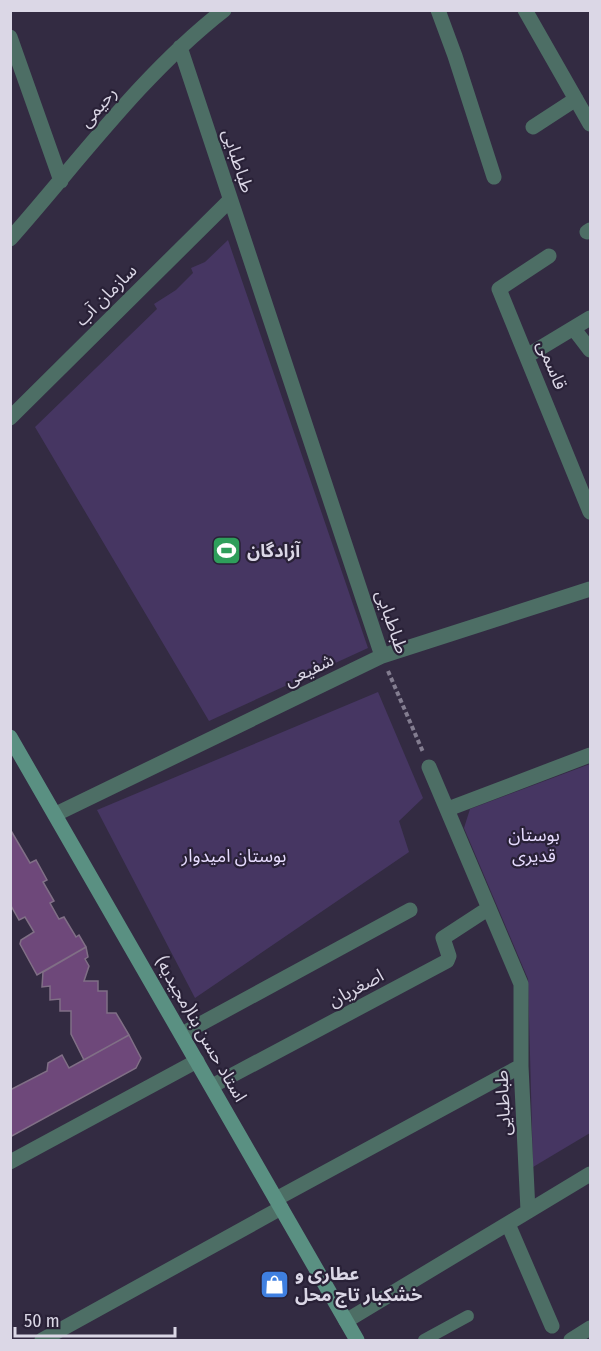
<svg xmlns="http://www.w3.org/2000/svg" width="601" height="1351" font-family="'Fira Sans Condensed','Noto Sans Arabic',sans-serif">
	<rect width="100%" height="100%" fill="#332b42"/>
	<!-- green -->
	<path fill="#463662" d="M228,240L368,648L209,721L35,427L157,309L154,304L176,290L193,273L191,268L205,262Z
		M378,692L423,798L399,821L409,852L195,998L97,810Z
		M590,764V1133L533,1167L528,979L464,828L470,809Z"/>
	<!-- building -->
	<path fill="#6e487a" stroke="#806f86" stroke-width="1.5" d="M10,829L30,863L36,860L47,880L43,882L54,901L50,903L59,919L64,917L76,937L79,935L86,947L37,975L20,944L21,940L34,932L25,917L19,920L10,904Z
		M86,947L88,957L85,959L89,966L84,981H98V991H107V1013H116L129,1035L84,1060L71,1034V1011H60V999L50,1000V986L42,987L43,972Z
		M129,1035L141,1058L136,1068L10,1137V1090L47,1071L48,1063L62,1055L69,1068Z"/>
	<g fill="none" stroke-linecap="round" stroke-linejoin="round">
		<!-- path -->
		<path stroke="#837d90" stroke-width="4" stroke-dasharray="4.5 3" stroke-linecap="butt" d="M388,671L423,752"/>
		<!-- lane -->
		<path stroke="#4d6e65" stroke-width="12" d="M424,1340L468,1316"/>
		<!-- street -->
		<path stroke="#4d6e65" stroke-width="15" d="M438,10L455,56L494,177
			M525,10L590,124
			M10,37L61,181
			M180,47L382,656
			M533,127L576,99
			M587,232L590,230
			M10,239C79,161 142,74 224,10
			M549,256L499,289L590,512
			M574,329L590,350
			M527,356L590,318
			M10,418L230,200
			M429,767L521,984V1066L528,1211
			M448,809L590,755
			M56,814L382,656L590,589
			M182,1034L410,910
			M212,1086L447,961L449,956L443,938L489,908
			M10,1162L197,1061
			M276,1199L521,1066
			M508,1224L552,1326
			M346,1321L590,1174
			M42,1340L281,1208
			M571,1340L590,1328"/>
		<!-- secondary -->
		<path stroke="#5a9082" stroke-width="15" d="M10,737L357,1340"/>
	</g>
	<!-- icons -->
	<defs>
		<symbol id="stadium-square" viewBox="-11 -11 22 22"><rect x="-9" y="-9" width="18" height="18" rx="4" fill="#2e9e5b" stroke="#292137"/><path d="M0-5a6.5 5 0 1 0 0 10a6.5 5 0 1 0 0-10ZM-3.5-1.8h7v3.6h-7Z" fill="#fff"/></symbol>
		<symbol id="shop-square" viewBox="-11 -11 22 22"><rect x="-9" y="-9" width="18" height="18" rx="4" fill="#3f7fe0" stroke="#292137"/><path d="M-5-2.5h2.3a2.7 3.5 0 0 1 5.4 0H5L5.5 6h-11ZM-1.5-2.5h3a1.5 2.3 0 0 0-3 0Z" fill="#fff"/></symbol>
	</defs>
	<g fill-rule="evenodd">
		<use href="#stadium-square" x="210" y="534" width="33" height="33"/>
		<use href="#shop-square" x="258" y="1268" width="33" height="33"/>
	</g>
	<g text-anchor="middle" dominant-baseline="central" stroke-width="4.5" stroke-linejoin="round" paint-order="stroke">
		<!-- street labels -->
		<g font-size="18" fill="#dbd7e6" stroke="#292137">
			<text transform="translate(98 107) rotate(-49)">رحیمی</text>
			<text transform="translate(238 161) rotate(72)">طباطبایی</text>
			<text transform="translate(106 295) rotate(-45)">سازمان آب</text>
			<text transform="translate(552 365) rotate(68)">قاسمی</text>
			<text transform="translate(392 622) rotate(71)">طباطبایی</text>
			<text transform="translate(309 670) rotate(-26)">شفیعی</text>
			<text transform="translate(356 988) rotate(-28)">اصغریان</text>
			<text transform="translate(201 1029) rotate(60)">استاد حسن بنا(مجیدیه)</text>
			<text transform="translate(503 1103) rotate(-93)">طباطبایی</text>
		</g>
		<!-- poi labels -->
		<g font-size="18" font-weight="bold" fill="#dbd7e6" stroke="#292137" text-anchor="start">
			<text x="247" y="551">آزادگان</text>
			<text x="295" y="1274">عطاری و<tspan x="295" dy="21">خشکبار تاج محل</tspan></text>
		</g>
		<!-- park labels -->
		<g font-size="18" fill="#e7dcff" stroke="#292137">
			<text x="534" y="835">بوستان<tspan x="534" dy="21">قدیری</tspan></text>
			<text x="234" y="856">بوستان امیدوار</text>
		</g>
	</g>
	<!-- border -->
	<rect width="601" height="1351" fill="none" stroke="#dbd7e6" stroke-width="24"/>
	<!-- scale -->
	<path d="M15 1327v9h160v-9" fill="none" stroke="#dbd7e6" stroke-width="3"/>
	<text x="24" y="1327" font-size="18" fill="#dbd7e6" stroke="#292137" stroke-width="4.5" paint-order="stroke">50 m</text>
</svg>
